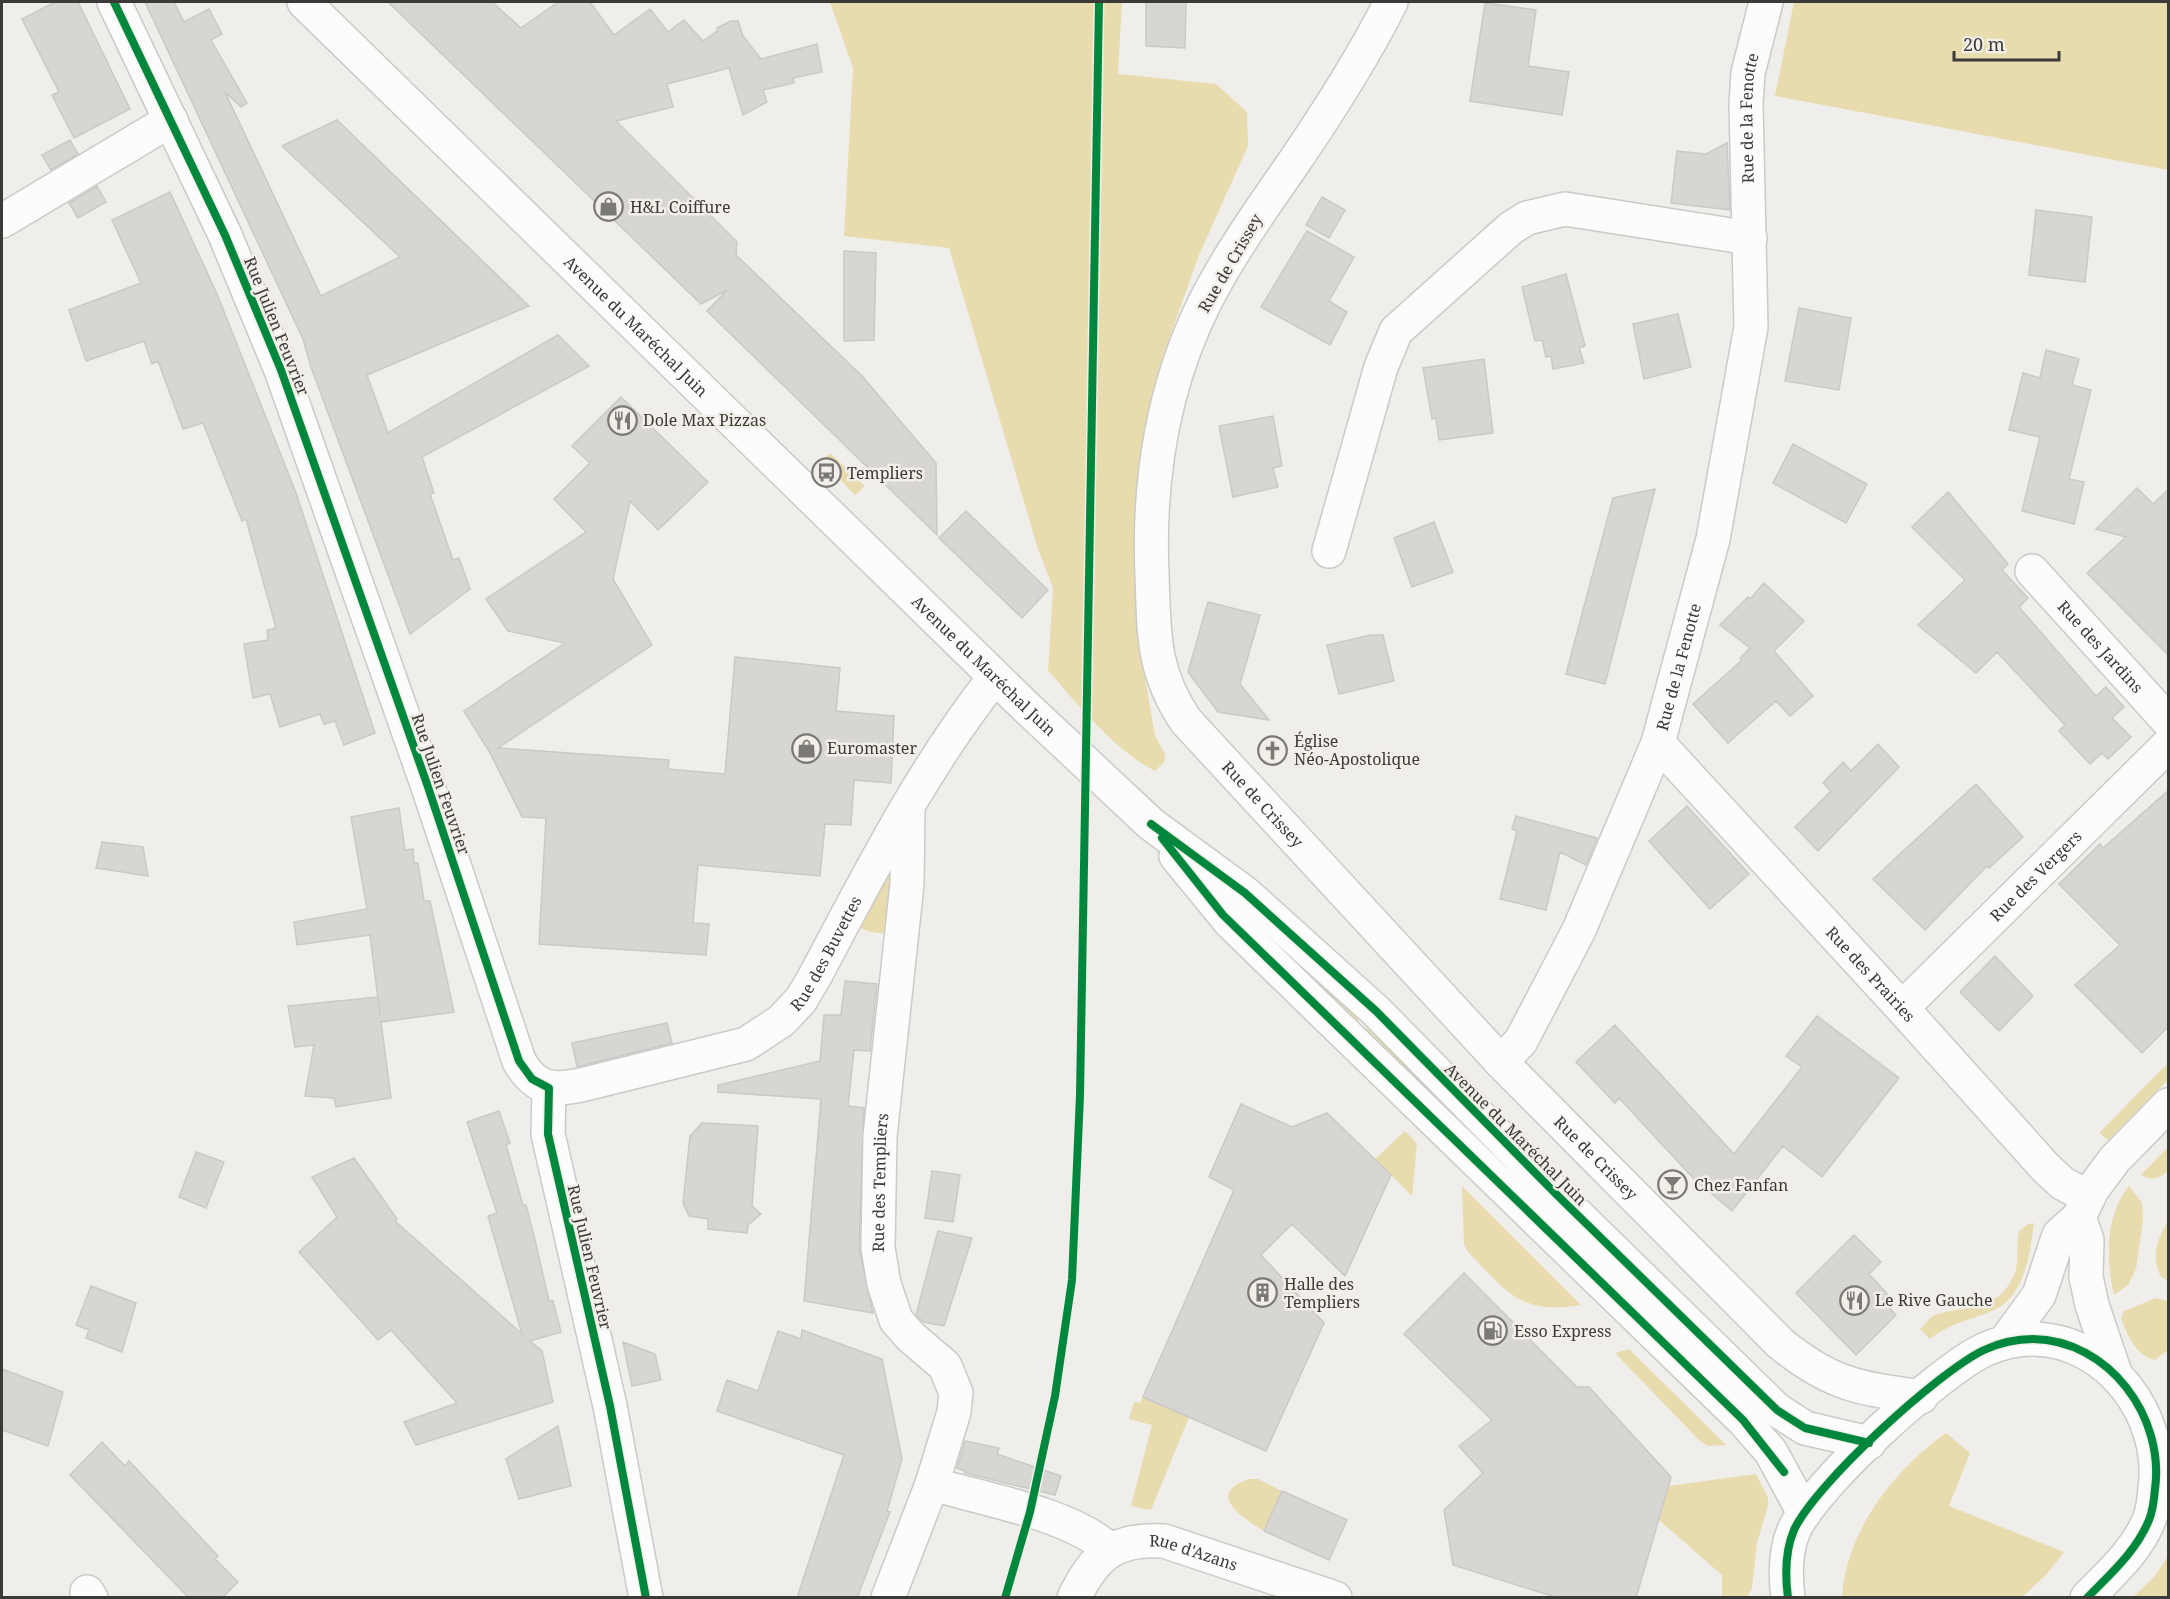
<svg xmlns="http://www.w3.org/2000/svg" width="2170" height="1599" font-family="'Noto Serif',serif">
	<rect width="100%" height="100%" fill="#efeeea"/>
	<!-- green -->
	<path fill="#e8dbae" d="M830,2H1122L1118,74L1216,84L1247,112L1248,146L1199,255L1159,367L1141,596L1144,672L1155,736L1165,754L1164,762L1155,771C1113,749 1079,705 1048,671L1053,588L1038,549L949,248L844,236L853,68Z
		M1794,2H2168V170L1775,96Z
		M830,453L865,486L855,495L822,461Z
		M900,849L893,932C881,934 865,933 856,924Z
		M1225,898L1264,928L1359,1019L1353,1026Z
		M1367,1028L1474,1130L1473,1133L1456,1128L1361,1035Z
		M2168,1063V1080L2108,1140L2099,1133Z
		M1405,1131L1417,1143L1412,1196L1375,1159Z
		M2168,1147V1170C2160,1179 2152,1181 2141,1175Z
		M1462,1186L1581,1305C1520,1315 1507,1292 1468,1252L1464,1244Z
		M2129,1186L2142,1203L2143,1219L2136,1269L2128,1285L2114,1295C2106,1261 2105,1215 2129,1186Z
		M2168,1220V1281L2161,1277C2150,1255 2158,1239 2168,1220Z
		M2034,1223C2030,1253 2025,1296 1994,1310C1972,1320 1949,1323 1930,1339L1920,1329C1925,1324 1931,1315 1938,1314C1968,1305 2000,1311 2015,1273C2019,1260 2016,1245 2019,1231L2028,1224Z
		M2156,1298L2168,1301V1350L2155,1360C2136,1356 2127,1334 2121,1318L2124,1311Z
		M1629,1349L1726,1445L1707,1446L1699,1440L1615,1353Z
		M1143,1397L1189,1417L1151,1510L1131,1506L1152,1425L1129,1419L1134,1402L1140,1403Z
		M1946,1433L1970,1453L1949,1506L2064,1552L2047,1574L2022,1597H1842C1846,1531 1894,1470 1946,1433Z
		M1756,1474L1768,1498V1506L1757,1543L1752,1588L1747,1597H1722V1575L1659,1520L1669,1486Z
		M1249,1479H1258L1282,1491L1264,1531C1244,1519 1204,1494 1249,1479Z
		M2168,1556V1597H2133L2155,1576Z"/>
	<!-- building -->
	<path fill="#d7d6d3" stroke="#cac9c6" stroke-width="1.5" d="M55,2H78L130,109L74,138L52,95L59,92L22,19Z
		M145,2H174L184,22L209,9L222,34L211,40L247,103L241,107L225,92L321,296L400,257L282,146L337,120L529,306L367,375L388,433L558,335L589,366L422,457L434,493L430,494L453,560L459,558L470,589L410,634L311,367L303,339Z
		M388,2H492L521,28L558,2H590L614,35L650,9L668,32L684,20L703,41L717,31V28L731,21H738L743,36L761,59L817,44L822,72L793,78L794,83L763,90L767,102L743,115L729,68L667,84L673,107L616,121L737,242L736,255L862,376L936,463L937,535L707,311L727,290L701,304Z
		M1146,2H1186L1185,48L1146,46Z
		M1485,3L1536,10L1528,66L1569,72L1562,115L1470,101Z
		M70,140L78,154L51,170L42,155Z
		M1727,143L1730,210L1671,203L1677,151L1706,154Z
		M97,186L106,202L78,218L69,203Z
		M170,192L217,294L296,493L375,733L344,745L335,721L324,724L320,714L280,727L270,694L253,698L244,644L268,640L267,630L276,628L246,519L242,521L203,423L183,429L158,361L152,364L144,341L86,361L69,310L141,283L112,220Z
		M1322,197L1345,210L1329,238L1306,225Z
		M2036,210L2092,217L2085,282L2029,275Z
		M1307,231L1354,257L1329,301L1347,312L1330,345L1261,307Z
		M844,251L876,253L874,340L844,341Z
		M1566,274L1585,346L1579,348L1584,363L1553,369L1551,356L1546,357L1542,340L1535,341L1522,287Z
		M1799,308L1851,318L1839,390L1785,381Z
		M1678,314L1691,367L1644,379L1633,324Z
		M2046,350L2079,359L2072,385L2091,390L2069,479L2084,482L2074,524L2022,511L2040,437L2009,430L2023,373L2040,378Z
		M1484,359L1493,433L1439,440L1436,418L1432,419L1423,368Z
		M621,397L708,482L658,530L630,501L613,579L652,645L498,748L669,760L668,769L725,774L735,657L840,668L836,711L894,716L891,783L854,780L851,825L825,824L820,876L698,865L693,923L709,924L706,955L539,944L546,818L522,817L490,753L464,711L565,643L508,631L486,599L586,532L554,499L590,463L572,446Z
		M1273,416L1282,466L1273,468L1278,487L1233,497L1219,426Z
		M1793,444L1867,484L1846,523L1773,483Z
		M2137,488L2153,504L2169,489V656L2087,573L2126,537L2096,529Z
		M1655,489L1605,684L1566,674L1613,498Z
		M1948,492L2008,564L2002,570L2028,598L2019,607L2096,696L2106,687L2124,707L2112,718L2131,737L2108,759L2102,753L2090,764L2059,731L2065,725L1997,652L1976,673L1918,625L1965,580L1912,527Z
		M966,511L1048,590L1022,618L939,538Z
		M1434,522L1453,572L1412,587L1394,538Z
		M1764,583L1804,621L1774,651L1813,696L1790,716L1776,701L1728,743L1693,704L1742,660L1740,658L1750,648L1720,625L1748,597L1750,599Z
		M1208,602L1260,615L1240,684L1269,720L1218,712L1188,672Z
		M1371,635H1383L1394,681L1339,694L1327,645Z
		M1878,744L1899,767L1818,851L1795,827L1831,791L1823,783L1843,762L1851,771Z
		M1976,784L2023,837L1989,868L1987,866L1925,930L1873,879Z
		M2169,790V1026L2142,1053L2075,985L2120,945L2059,884L2100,844L2103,848Z
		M1687,806L1749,874L1710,909L1649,841Z
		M399,808L405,850L413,849L414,863H418L424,901H430L454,1012L381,1022L391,1098L336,1107L334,1098L305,1096L314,1045L295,1047L288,1006L378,997L380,1015L370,935L297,945L294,922L367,909L351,817Z
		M1516,816L1597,838L1586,865L1560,852L1546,910L1500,899L1517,831L1512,829Z
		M102,842L143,847L148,876L96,868Z
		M1995,956L2033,996L1999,1031L1960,992Z
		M845,981L877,984L870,1051L854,1050L848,1106L864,1108L859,1248L873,1313L804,1301L821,1099L718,1092V1085L820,1061L824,1015H841Z
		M1817,1016L1899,1078L1822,1177L1783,1146L1732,1211L1693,1178L1619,1098L1615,1103L1576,1062L1615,1025L1734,1154L1802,1067L1786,1056Z
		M667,1023L672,1043L577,1067L572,1043Z
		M1241,1104L1292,1127L1327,1113L1391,1175L1345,1276L1292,1224L1261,1255L1324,1323L1266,1451L1143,1397L1234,1190L1209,1177Z
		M499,1111L510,1143L506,1145L523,1205H526L535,1240L549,1301H553L561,1332L530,1341L542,1351L553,1402L416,1445L404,1422L457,1403L391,1330L378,1340L299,1252L337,1217L312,1177L354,1158L397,1219L395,1221L522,1334L488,1216L497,1213L467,1122Z
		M702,1123L758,1126L752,1206L761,1214L748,1225L747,1233L708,1229V1219L689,1216L683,1203L690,1136Z
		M196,1152L224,1162L206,1208L179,1197Z
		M932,1171L960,1175L953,1222L925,1218Z
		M938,1231L972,1238L944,1326L923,1322L916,1315Z
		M1854,1235L1881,1262L1869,1274L1889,1296L1883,1301L1896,1315L1856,1355L1796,1293Z
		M1464,1273L1577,1387H1589L1671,1477L1636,1598H1558L1453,1565L1444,1510L1483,1473L1459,1446L1492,1420L1404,1334Z
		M91,1286L136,1303L122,1352L86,1338L89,1330L76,1325Z
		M802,1330L882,1359L902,1459L887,1511L890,1512L857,1598H797L844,1455L717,1411L727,1380L758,1391L778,1331L801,1339Z
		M623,1342L655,1354L661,1380L632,1386Z
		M2,1369L63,1392L48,1446L2,1430Z
		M558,1426L571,1486L519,1499L506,1459Z
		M965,1441L999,1448L997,1454L1061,1476L1055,1495L965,1473V1471L957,1468Z
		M102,1442L125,1466L129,1461L218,1556L215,1559L238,1582L222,1598H189L70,1475Z
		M1282,1491L1347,1520L1329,1560L1264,1531Z"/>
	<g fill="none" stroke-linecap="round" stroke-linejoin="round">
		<defs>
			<g id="minor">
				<path id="s1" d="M114,2L225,235L281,370L427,784L519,1061C535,1089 551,1091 581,1085L746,1044L781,1021L801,1000L815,976C870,873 922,769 995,677"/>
				<path id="s2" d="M1391,2C1362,60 1327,114 1290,168C1260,211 1229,255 1205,302C1163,386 1148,481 1152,574C1154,633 1152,671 1186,721L1501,1062L1781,1344C1832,1385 1858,1388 1921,1397"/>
				<path d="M2,221L171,120"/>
				<path d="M1329,551L1381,367L1396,331L1511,228L1527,218L1565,209L1750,238"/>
				<path id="s3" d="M2032,571L2168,721"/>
				<path id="s4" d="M1658,743L1902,1008L2045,1167L2062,1183L2088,1197"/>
				<path id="s5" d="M1902,1008L2168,745"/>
				<path id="s6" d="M1501,1062L1521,1041L1579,930L1658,743L1713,539L1751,327L1746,104L1748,73L1766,2"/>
				<path d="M549,1088L548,1134L610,1406L646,1598"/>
				<path d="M2079,1217L2087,1240L2086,1277L2092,1305L2116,1376"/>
				<path d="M2004,1343L2039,1295L2059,1235L2079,1217L2092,1190L2115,1159L2168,1105"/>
				<path d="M932,1484C984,1499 1071,1514 1110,1550"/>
				<path d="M87,1592L91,1598"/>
				<path id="s7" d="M888,1598L932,1484L954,1412L956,1393L945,1366L911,1337L896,1320L884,1284L878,1248L880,1136L907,884L908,808"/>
				<path id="s8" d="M1074,1598C1095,1555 1114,1538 1164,1541L1335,1598"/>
			</g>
			<g id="major">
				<path id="s9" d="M304,2L1025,706L1151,824L1245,893L1376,1011L1557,1195L1777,1410L1805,1428L1869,1443"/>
				<path d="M1176,856L1231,923L1743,1420L1771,1452L1804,1513"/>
				<path d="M1788,1598C1785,1575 1785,1551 1794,1530C1815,1484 1938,1372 1984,1350C1999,1343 2017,1339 2033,1339C2109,1340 2165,1417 2155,1489C2154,1500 2153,1511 2149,1520C2136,1552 2110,1574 2087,1598"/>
			</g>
		</defs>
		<!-- minor casing -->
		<use href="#minor" stroke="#cbcac7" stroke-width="36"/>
		<!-- major casing -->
		<use href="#major" stroke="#cbcac7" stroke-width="36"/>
		<!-- minor -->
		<use href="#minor" stroke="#fdfcfc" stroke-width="33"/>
		<!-- major -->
		<use href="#major" stroke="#fdfcfc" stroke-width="33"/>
		<defs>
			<path id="cycleway" d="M114,2L225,235L281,370L427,784L519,1061L532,1079L549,1088L548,1134L610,1406L646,1598
				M1151,824L1245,893L1376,1011L1557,1195L1777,1410L1805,1428L1869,1443
				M1162,838L1223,915L1743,1420L1784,1472
				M1005,1598L1030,1512L1055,1396L1072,1280L1080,1095L1099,2
				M1788,1598C1785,1575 1785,1551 1794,1530C1815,1484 1938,1372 1984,1350C1999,1343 2017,1339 2033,1339C2109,1340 2165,1417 2155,1489C2154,1500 2153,1511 2149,1520C2136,1552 2110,1574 2087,1598"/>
		</defs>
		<!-- cycleway casing -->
		<use href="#cycleway" stroke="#f1efe8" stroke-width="11"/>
		<!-- cycleway -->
		<use href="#cycleway" stroke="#00873e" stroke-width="8"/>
	</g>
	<!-- icons -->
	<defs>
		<symbol id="shop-ring" viewBox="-11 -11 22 22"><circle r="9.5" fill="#f1efe8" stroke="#7a7976" stroke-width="1.5"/><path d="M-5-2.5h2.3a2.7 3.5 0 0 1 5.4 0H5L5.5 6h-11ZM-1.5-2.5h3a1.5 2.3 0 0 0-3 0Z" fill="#7a7976"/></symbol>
		<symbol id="restaurant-ring" viewBox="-11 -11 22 22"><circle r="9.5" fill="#f1efe8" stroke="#7a7976" stroke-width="1.5"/><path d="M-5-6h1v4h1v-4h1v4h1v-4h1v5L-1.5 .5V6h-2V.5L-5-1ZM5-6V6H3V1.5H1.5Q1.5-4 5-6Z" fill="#7a7976"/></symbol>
		<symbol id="bus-ring" viewBox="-11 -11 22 22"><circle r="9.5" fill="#f1efe8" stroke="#7a7976" stroke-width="1.5"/><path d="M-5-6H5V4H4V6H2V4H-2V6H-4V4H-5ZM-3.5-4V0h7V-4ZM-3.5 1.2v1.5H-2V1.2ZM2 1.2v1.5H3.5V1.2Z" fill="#7a7976"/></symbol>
		<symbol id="church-ring" viewBox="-11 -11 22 22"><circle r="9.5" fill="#f1efe8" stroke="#7a7976" stroke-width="1.5"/><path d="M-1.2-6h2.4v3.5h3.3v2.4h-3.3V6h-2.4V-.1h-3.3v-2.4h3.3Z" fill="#7a7976"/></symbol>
		<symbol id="bar-ring" viewBox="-11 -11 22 22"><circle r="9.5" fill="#f1efe8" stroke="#7a7976" stroke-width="1.5"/><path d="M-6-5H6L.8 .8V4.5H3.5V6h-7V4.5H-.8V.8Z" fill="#7a7976"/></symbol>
		<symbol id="building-ring" viewBox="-11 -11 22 22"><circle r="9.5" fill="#f1efe8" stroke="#7a7976" stroke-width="1.5"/><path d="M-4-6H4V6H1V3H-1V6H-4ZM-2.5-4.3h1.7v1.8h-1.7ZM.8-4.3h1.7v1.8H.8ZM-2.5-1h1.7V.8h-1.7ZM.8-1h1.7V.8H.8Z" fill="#7a7976"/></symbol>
		<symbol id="fuel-ring" viewBox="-11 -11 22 22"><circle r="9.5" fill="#f1efe8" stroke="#7a7976" stroke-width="1.5"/><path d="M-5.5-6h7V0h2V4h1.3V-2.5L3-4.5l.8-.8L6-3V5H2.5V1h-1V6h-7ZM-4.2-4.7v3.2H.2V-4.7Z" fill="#7a7976"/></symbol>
	</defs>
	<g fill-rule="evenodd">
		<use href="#shop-ring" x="592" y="190" width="33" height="33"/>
		<use href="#restaurant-ring" x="606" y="404" width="33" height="33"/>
		<use href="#bus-ring" x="810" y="456" width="33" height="33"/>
		<use href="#shop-ring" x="790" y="732" width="33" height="33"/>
		<use href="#church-ring" x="1256" y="734" width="33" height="33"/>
		<use href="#bar-ring" x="1656" y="1168" width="33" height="33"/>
		<use href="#building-ring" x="1246" y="1276" width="33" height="33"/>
		<use href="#restaurant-ring" x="1838" y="1284" width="33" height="33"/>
		<use href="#fuel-ring" x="1476" y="1314" width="33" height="33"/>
	</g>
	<g text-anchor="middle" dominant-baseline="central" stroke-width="5" stroke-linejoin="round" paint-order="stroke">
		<!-- street labels -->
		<g font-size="16" fill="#3b3a37" stroke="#f1efe8">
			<text stroke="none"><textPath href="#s6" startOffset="993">Rue de la Fenotte</textPath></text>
			<text transform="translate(1230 263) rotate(-60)">Rue de Crissey</text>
			<text transform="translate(277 326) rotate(68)">Rue Julien Feuvrier</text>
			<text stroke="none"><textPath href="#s9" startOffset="464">Avenue du Maréchal Juin</textPath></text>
			<text stroke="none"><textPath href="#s3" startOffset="102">Rue des Jardins</textPath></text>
			<text stroke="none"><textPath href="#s9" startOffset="950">Avenue du Maréchal Juin</textPath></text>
			<text stroke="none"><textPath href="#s6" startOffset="436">Rue de la Fenotte</textPath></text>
			<text transform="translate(441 784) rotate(71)">Rue Julien Feuvrier</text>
			<text stroke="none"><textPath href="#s2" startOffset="900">Rue de Crissey</textPath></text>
			<text stroke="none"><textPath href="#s5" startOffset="188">Rue des Vergers</textPath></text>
			<text stroke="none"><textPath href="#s1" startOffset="1502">Rue des Buvettes</textPath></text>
			<text stroke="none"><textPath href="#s4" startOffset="314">Rue des Prairies</textPath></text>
			<text transform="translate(1516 1134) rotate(45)">Avenue du Maréchal Juin</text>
			<text stroke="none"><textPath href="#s2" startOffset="1386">Rue de Crissey</textPath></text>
			<text stroke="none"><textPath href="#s7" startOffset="453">Rue des Templiers</textPath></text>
			<text transform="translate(590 1257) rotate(77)">Rue Julien Feuvrier</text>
			<text stroke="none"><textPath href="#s8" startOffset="147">Rue d'Azans</textPath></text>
		</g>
		<!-- poi labels -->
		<g font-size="16" fill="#3b3a37" stroke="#f1efe8" text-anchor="start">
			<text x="630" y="207">H&amp;L Coiffure</text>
			<text x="643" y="420">Dole Max Pizzas</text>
			<text x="847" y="473">Templiers</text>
			<text x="1294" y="741">Église<tspan x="1294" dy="18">Néo-Apostolique</tspan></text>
			<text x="827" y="748">Euromaster</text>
			<text x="1694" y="1185">Chez Fanfan</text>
			<text x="1284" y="1284">Halle des<tspan x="1284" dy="18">Templiers</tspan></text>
			<text x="1875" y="1300">Le Rive Gauche</text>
			<text x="1514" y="1331">Esso Express</text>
		</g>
	</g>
	<!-- border -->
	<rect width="2170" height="1599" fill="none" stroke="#3b3a37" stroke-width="6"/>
	<!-- scale -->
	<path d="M1954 51v9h105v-9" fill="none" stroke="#3b3a37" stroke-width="3"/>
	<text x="1963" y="51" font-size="18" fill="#3b3a37" stroke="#f1efe8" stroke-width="4.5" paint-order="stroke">20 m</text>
</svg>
